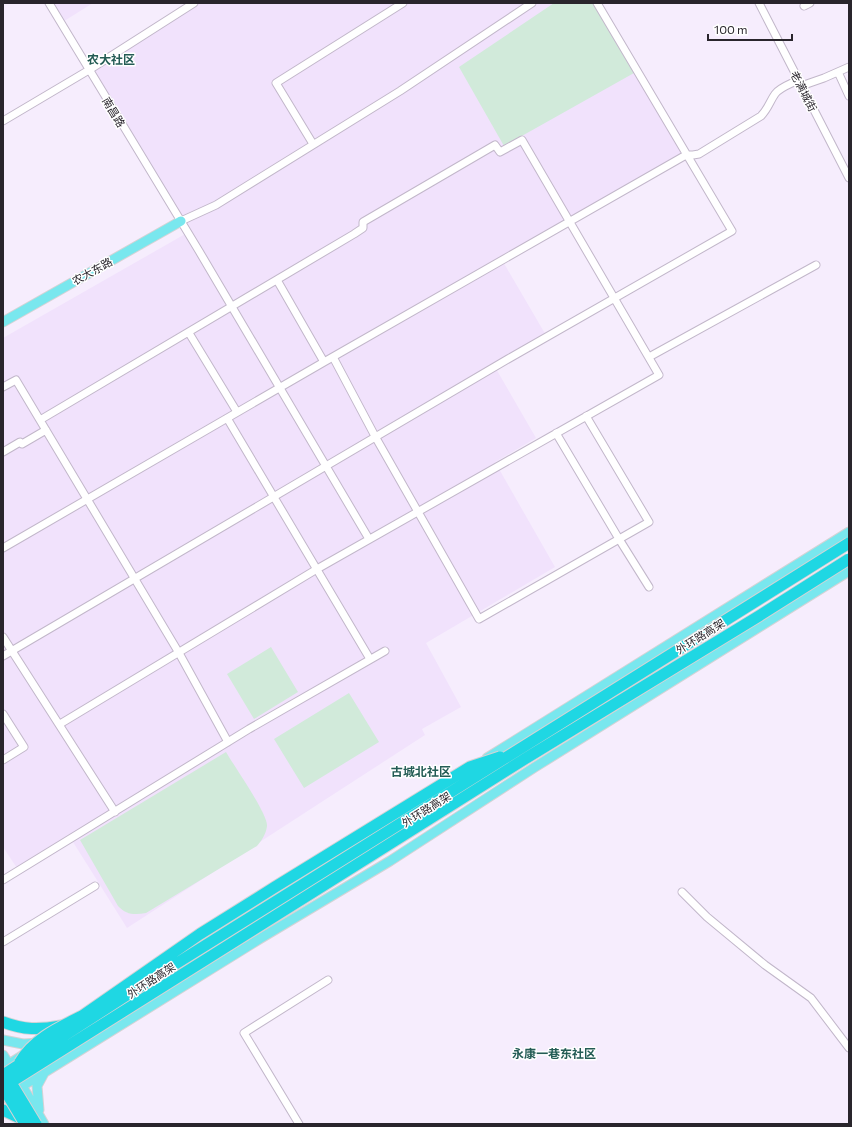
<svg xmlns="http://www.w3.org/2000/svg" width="852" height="1127" font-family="Commissioner,'Noto Sans SC',sans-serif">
	<rect width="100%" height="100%" fill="#f6edfd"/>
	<!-- built -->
	<path fill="#f1e2fc" d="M49,3H93L61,23Z
		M193,3H596L686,155L502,260L547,337L495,367L536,438L495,462L555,567L426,643L461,707L422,729L425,735L127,928L73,842L21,874L3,847V338L187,233L89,70Z"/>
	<!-- green -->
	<path fill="#d1eada" d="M554,3H593L634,73L504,146L459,67Z
		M271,647L298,692L254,719L227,674Z
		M349,693L379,742L304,788L274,739Z
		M226,752C234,766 268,814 267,826C266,834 262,840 257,846L146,913C135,915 126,915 118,906L80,840Z"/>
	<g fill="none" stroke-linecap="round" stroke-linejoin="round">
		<defs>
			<path id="minor" d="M49,3L199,251L369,539
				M759,3L849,178
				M804,6L810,3
				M838,72L849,96
				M801,86L824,78L849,67
				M3,121L89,70L194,3
				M313,144L276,83L403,3
				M181,221L216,205L400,91L532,3
				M277,280L324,362
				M189,333L237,412
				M333,357L376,438L479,619L649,522L586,416
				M649,357L816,265
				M3,387L16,380L179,653L228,742
				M227,418L370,659
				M40,420L354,234L363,228V222L495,145L500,152L522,140L659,375L317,569L60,724
				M556,433L619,539L649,587
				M3,452L20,442L22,444L46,430
				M3,548L324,362L686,155H693L699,154L761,116C768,109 770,101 775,94C780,87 791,84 798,80
				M3,637L115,812
				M3,656L508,359L732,231L597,3
				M3,714L24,747L3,760
				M3,880L249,729L385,651
				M682,892L707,917L765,965L811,998L849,1048
				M3,942L95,886
				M299,1124L244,1033L328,980"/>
			<path id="major" d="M3,322L181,221
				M487,758L849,532
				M180,954L264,900
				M3,1040L23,1044L39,1043
				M3,1055L12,1069
				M3,1068L25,1054
				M20,1082L44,1124
				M3,1098L261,938L390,861L535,767L849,571
				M39,1110L37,1086L44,1073"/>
			<path id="highway" d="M3,1022C24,1030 39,1030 61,1026
				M3,1110L20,1118"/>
		</defs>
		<!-- minor casing -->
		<use href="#minor" stroke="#c2b7ca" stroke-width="9"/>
		<!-- major casing -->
		<use href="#major" stroke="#d4d3d5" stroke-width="11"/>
		<!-- highway casing -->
		<use href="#highway" stroke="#d4d3d5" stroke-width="13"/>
		<!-- minor -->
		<use href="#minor" stroke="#fff" stroke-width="7"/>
		<!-- major -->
		<use href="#major" stroke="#79e7ee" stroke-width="9"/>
		<!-- highway -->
		<use href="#highway" stroke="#1fd7e3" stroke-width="11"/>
		<defs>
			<path id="highway-bridge" d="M20,1062C33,1039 60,1027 82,1016L200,934L275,887L470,767L500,757
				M3,1075L158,975L849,543
				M7,1076L36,1124
				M25,1124L3,1087L528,757L759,616L849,559"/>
		</defs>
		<!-- highway-bridge casing -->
		<use href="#highway-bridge" stroke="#d4d3d5" stroke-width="13" stroke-linecap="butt"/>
		<!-- highway-bridge -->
		<use href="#highway-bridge" stroke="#1fd7e3" stroke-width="11"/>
	</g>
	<g text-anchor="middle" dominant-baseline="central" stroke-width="3" stroke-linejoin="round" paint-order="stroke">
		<!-- street labels -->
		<g font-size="11" fill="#29252c" stroke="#fff">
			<text transform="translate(804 91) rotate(63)">老满城街</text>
			<text transform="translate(114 112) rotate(59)">南昌路</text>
			<text transform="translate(92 271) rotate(-29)">农大东路</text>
			<text transform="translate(700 636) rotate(-32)">外环路高架</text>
			<text transform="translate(426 809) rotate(-32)">外环路高架</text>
			<text transform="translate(151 980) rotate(-33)">外环路高架</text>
		</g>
		<!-- neighbourhood labels -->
		<g font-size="12" font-weight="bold" fill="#245c55" stroke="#fff">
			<text x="111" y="59">农大社区</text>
			<text x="421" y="771">古城北社区</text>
			<text x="554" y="1053">永康一巷东社区</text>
		</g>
	</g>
	<!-- border -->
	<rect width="852" height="1127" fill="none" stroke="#29252c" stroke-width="8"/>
	<!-- scale -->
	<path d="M708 34v6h84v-6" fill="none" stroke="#29252c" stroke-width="2"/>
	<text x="714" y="34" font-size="12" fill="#29252c" stroke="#ffffff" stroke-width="3" paint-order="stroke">100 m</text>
</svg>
